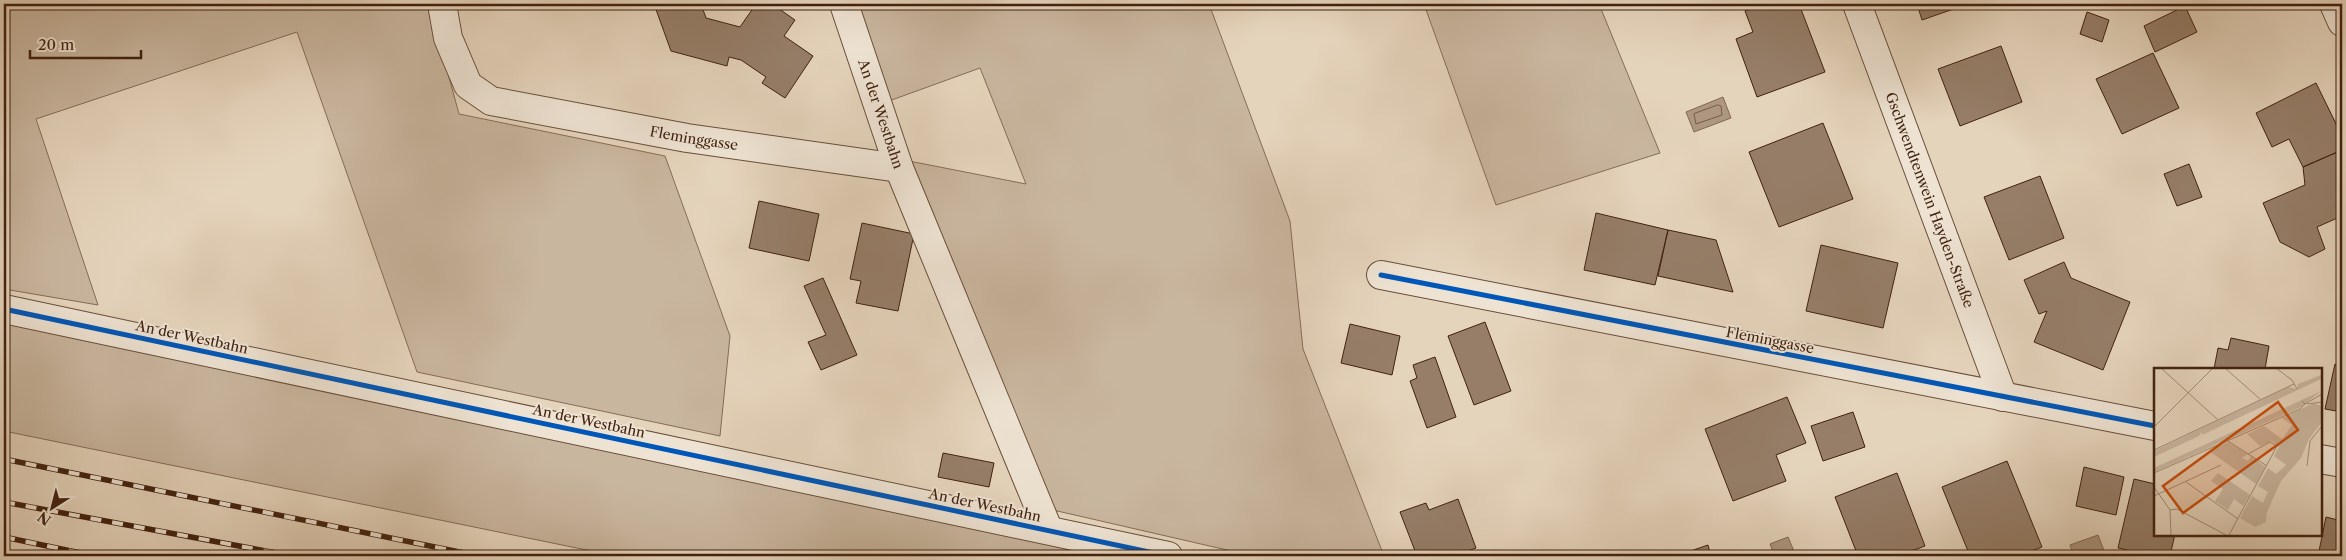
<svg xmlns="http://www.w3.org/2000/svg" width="2346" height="560" font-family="'Libre Caslon Text',serif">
	<rect width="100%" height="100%" fill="#e5d4bc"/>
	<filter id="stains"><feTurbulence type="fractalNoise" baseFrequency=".004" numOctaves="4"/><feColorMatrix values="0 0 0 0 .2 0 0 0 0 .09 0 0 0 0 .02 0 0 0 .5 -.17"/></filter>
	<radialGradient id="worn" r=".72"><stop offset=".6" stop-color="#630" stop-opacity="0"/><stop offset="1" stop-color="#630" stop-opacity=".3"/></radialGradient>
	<!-- green -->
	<path fill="#c9b69f" stroke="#856c57" d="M4,4H429L459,114L665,156L730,336L720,436L417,372L297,32L36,119L98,305L4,289Z
		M856,4H1209L1290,221L1303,349L1384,556H1253L1053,510L909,161L1026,184L980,68L889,101Z
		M1424,4H1599L1660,153L1496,205Z
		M4,320L1117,556H616L4,431Z"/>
	<!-- water -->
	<path fill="#ad9781" stroke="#826853" d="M1723,97L1731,118L1694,132L1686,112Z
		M2098,535L2106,556H2074L2070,545Z
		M1788,537L1796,556H1775L1770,544Z"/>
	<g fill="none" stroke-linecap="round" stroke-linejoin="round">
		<!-- shore -->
		<path stroke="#775c48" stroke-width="1" d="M1718,105L1721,106L1722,115L1696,124L1694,114Z"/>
	</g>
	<!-- building -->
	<path fill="#967e69" stroke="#41210f" d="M654,4H701L706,18L740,27L756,4H772L795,20L784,36L813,56L785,98L762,83L766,77L741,60L729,57L727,66L671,51Z
		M1764,4H1799L1825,72L1757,97L1736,39L1753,32L1745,11Z
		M1917,4H1968L1922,20Z
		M2185,6L2197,32L2155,52L2144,26Z
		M2087,12L2109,20L2102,42L2080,34Z
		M2001,46L2022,102L1960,126L1938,69Z
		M2153,53L2179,108L2122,134L2096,79Z
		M2316,83L2342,136V150L2303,167L2289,139L2272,147L2256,113Z
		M1823,123L1853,199L1779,227L1749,152Z
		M2342,150V191L2337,193L2342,216L2317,227L2325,249L2309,257L2280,242L2263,203L2305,185L2303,167Z
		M2189,164L2202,197L2177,206L2164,174Z
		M2040,176L2064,238L2009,260L1984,197Z
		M759,201L819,214L809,261L749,248Z
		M1596,213L1668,230L1655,285L1584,270Z
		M862,223L914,234L898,311L856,303L861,281L850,279Z
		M1668,230L1716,240L1733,292L1658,276Z
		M1821,245L1898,263L1883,328L1806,311Z
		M2064,262L2071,278L2130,302L2103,370L2034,342L2047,311L2039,314L2024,280Z
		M823,278L857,355L821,370L808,342L826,335L804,286Z
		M1485,322L1511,391L1474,405L1448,336Z
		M1350,324L1400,336L1392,375L1341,363Z
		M2231,338L2269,346L2265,369H2214L2218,348L2228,350Z
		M1435,357L1456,417L1427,428L1410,381L1417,378L1413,365Z
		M2335,364L2342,365V412L2325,409Z
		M1787,397L1806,443L1776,455L1786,481L1733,501L1705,429Z
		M1853,412L1865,447L1823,461L1811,426Z
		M943,453L994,463L989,487L938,477Z
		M2007,461L2042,547L2019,556H1970L1942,487Z
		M2084,467L2124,477L2116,515L2076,506Z
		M1897,473L1925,546L1898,556H1858L1835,497Z
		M2134,479L2155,484V534H2175L2170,556H2153L2118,548Z
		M1458,499L1476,548L1454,556H1417L1400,512L1426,503L1429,510Z
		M2326,517L2342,521V556H2318Z
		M1708,545L1711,556H1676Z"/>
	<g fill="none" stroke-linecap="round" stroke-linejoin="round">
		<defs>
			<g id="minor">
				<path id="s1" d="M442,4L448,38L468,85L491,101L687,138L899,168"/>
				<path id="s2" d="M844,4L899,168L1048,529"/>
				<path id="s3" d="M1857,4L2003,397"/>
				<path d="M2334,4L2342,22"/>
				<path d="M1381,275L2155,426"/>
				<path d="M4,309L1168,556"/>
				<path d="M2320,459L2342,463"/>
			</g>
		</defs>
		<!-- minor casing -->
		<use href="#minor" stroke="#6a4e3a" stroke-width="30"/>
		<!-- minor -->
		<use href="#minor" stroke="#eee3d3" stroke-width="28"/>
		<defs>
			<path id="rail" d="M4,459L479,556
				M4,502L293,556
				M4,537L95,556"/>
		</defs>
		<!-- rail casing -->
		<use href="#rail" stroke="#41210f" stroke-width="5.5"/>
		<!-- rail -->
		<use href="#rail" stroke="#eee3d3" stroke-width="4" stroke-dasharray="11" stroke-linecap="butt"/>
		<defs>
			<path id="cycleway" d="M1381,275L2155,426
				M4,309L1168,556"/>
		</defs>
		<!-- cycleway casing -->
		<use href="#cycleway" stroke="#eee3d3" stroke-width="8"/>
		<!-- cycleway -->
		<use href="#cycleway" stroke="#0057b8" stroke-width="5"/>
	</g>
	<g text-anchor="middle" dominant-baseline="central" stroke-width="4" stroke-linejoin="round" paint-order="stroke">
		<!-- street labels -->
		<g font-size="14" fill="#41210f" stroke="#eee3d3">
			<text stroke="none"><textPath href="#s2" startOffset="116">An der Westbahn</textPath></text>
			<text stroke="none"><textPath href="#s1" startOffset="320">Fleminggasse</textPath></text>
			<text stroke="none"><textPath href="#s3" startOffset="209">Gschwendtenwein Hayden-Straße</textPath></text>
			<text transform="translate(192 337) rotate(12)">An der Westbahn</text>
			<text transform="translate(1770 340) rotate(11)">Fleminggasse</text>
			<text transform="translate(589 421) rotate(12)">An der Westbahn</text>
			<text transform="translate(985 505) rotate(12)">An der Westbahn</text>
		</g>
	</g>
	<!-- overview -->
	<g transform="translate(2154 368)">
		<rect width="168" height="168" fill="#e5d4bc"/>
		<path d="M167,7V11L48,67V64L45,68L0,89V83L134,19L143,21L144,16ZM167,23L147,39L0,104V100ZM160,35L167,38V55L155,71L147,90L127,113L113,144L112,154L101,159L86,150L98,128L109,135L114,124L104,118L114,100L122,106L132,97L120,88L125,79L118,73L106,78L93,66L110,58L128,71L138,57L128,50ZM74,74L94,86L88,90L94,93L97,88L111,99L102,116L55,83ZM64,105L96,127L89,138L80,131L74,142L61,133L69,121L57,113Z" fill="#c9b69f"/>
		<path fill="none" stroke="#a38c77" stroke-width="1" d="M7,0L63,51M71,0L106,31M122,0L138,12L143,21M151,36L168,26M153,36L168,34M0,59L59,0M74,73L113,98M0,82L140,16M153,98L156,73L168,58M0,105L146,41L151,36L148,33M32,114L84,151M0,119L16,142L17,167M0,128L67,97M16,142L23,141L72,167M75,167L123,78L116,74L94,86"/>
		<path fill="#c74e0d" fill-opacity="0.15" stroke="#c74e0d" stroke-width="2.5" d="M124,34L144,62L29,145L9,118Z"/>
		<rect width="168" height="168" fill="none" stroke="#41210f" stroke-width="2.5"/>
	</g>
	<!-- margin -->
	<rect width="2346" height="560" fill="none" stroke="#e5d4bc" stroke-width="20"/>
	<rect x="5" y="5" width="2336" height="550" fill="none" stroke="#41210f" stroke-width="2.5"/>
	<rect x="10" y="10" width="2326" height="540" fill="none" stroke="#41210f"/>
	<!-- north arrow -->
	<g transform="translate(52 508) rotate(216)" stroke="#eee3d3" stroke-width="4" paint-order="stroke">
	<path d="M0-4L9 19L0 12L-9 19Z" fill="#41210f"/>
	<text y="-8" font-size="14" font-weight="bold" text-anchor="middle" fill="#41210f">N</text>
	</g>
	<!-- scale -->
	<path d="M30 50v8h111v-8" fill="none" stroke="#41210f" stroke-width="2.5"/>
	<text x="38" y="50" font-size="15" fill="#41210f" stroke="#eee3d3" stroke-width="4" paint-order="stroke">20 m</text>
	<rect width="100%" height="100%" filter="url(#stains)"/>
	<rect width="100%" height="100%" fill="url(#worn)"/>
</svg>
